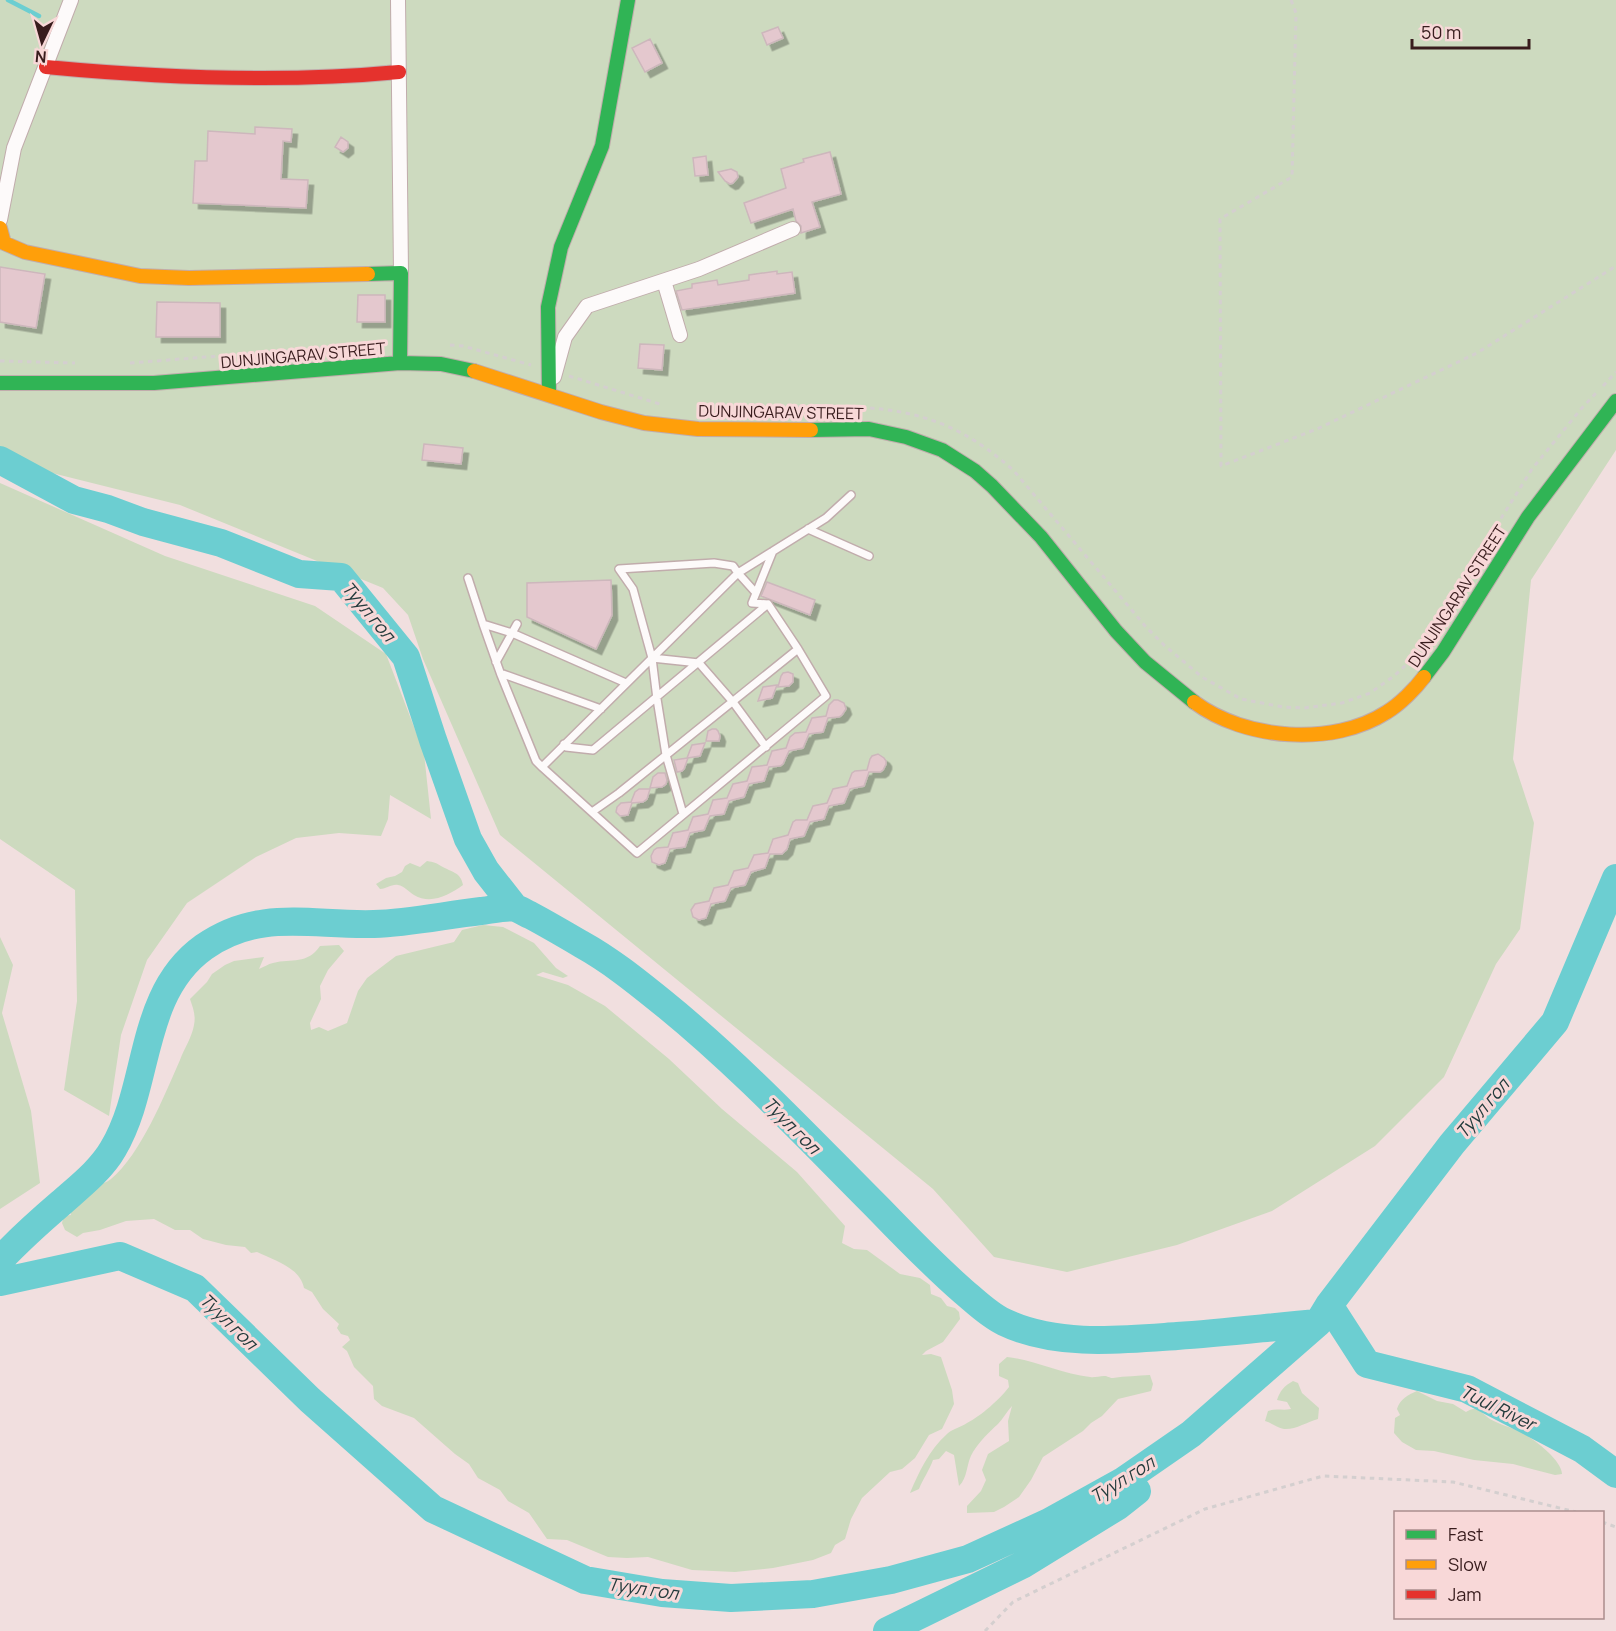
<svg xmlns="http://www.w3.org/2000/svg" width="1616" height="1631" font-family="Manrope,sans-serif">
	<defs>
		<filter id="shadow"><feDropShadow dx="5.5" dy="5.5" stdDeviation="0" flood-color="#0004"/></filter>
	</defs>
	<rect width="100%" height="100%" fill="#f1dfdf"/>
	<!-- green -->
	<path fill="#cddabf" d="M0,0H1616V450L1531,580L1513,759L1534,823L1520,929L1496,964L1444,1077L1375,1146L1272,1211L1177,1245L1067,1272L994,1257L933,1189L500,835L423,659L408,615L383,588L180,505L0,460Z
		M0,483L165,556L315,606L386,654L424,753L431,819L390,795L388,819L381,836L339,833L296,838L256,857L187,903L147,960L121,1035L109,1116L64,1090L77,1001L75,890L0,839Z
		M427,861C434,862 436,863 441,866C451,872 461,872 463,885C449,895 431,905 414,895C409,892 404,886 398,885C391,884 387,889 380,889L376,884L386,878L395,876L402,872L405,866L410,863L420,867Z
		M483,925L503,927L534,943L556,968L568,976L563,978L543,972L536,975L568,985L605,1006L669,1059L722,1109L797,1172L845,1226L842,1243L854,1249L867,1250L900,1274L920,1278L930,1285L931,1294L941,1298L947,1306L955,1308L959,1312L960,1319L943,1342L926,1351L922,1355L931,1354L941,1357L952,1390L954,1404L942,1429L929,1435L915,1458L902,1469L890,1472L862,1498L851,1519L845,1539L835,1545L831,1553L813,1560L773,1568L735,1572L692,1570L648,1557L627,1558L608,1557L567,1540L547,1539L529,1513L508,1501L500,1490L478,1478L469,1464L455,1454L414,1418L382,1406L374,1399L373,1386L354,1367L347,1351L342,1347L350,1340L348,1336L341,1334L337,1328L339,1324L323,1309L312,1292L304,1288C300,1267 273,1260 257,1252L251,1253L245,1247L226,1245L203,1239L190,1230H175L154,1219L126,1221L100,1230L83,1233L77,1237L65,1230L62,1223L64,1216L71,1215L70,1209L78,1195H84L85,1188C95,1184 102,1186 111,1179C141,1154 164,1096 180,1060C184,1049 192,1037 194,1025C196,1015 193,1008 190,999L207,982L212,974L225,965L234,961L264,957L259,969C264,967 268,964 273,963C292,958 307,965 320,946L339,945L344,951L328,970L320,986L321,999L310,1023L311,1030L319,1027L328,1031L347,1023L358,991L367,978L396,956L454,942L462,930Z
		M0,937L13,965L2,1013L31,1111L40,1183L0,1209Z
		M1007,1357C1035,1360 1061,1374 1090,1377C1094,1378 1099,1376 1104,1376C1108,1376 1109,1378 1113,1378C1125,1376 1138,1376 1150,1375L1153,1384L1151,1391L1118,1399L1102,1416L1091,1423L1083,1431L1043,1457L1031,1480L1019,1497L1004,1507L994,1512L967,1513V1506L981,1491L986,1480L982,1470L988,1454L1009,1441L1008,1421L1012,1406C1007,1411 1003,1419 998,1424C988,1433 980,1441 973,1452C966,1463 968,1478 959,1486L954,1455L946,1451L939,1459L933,1460C929,1471 923,1479 919,1489L910,1493C919,1472 929,1450 947,1434C952,1429 961,1427 967,1423C981,1416 1000,1399 1009,1387L1008,1380L999,1376V1364Z
		M1293,1381L1298,1383L1302,1393L1319,1408L1318,1419C1307,1422 1295,1430 1284,1429C1277,1428 1272,1423 1265,1421L1268,1411C1276,1408 1283,1411 1291,1409L1287,1402L1277,1400C1280,1391 1284,1386 1293,1381Z
		M1417,1391L1437,1401L1453,1404L1466,1412C1470,1410 1470,1409 1475,1409C1481,1410 1485,1416 1490,1419C1500,1425 1511,1427 1521,1432C1533,1438 1562,1460 1562,1474L1555,1475L1513,1464L1474,1460L1434,1451L1416,1450L1402,1442L1394,1433L1395,1418L1400,1415L1397,1409C1400,1399 1408,1395 1417,1391Z"/>
	<g fill="none" stroke-linecap="round" stroke-linejoin="round">
		<!-- stream -->
		<path stroke="#6cced1" stroke-width="4.5" d="M8,0L39,16"/>
		<!-- river -->
		<path stroke="#6cced1" stroke-width="28" d="M0,460L74,500L108,509L143,522L221,543L299,574L341,577L406,657L433,740L468,839L486,871L515,908
			M0,1260C19,1240 40,1221 61,1203C79,1187 101,1170 113,1149C151,1085 138,994 204,947C260,908 311,926 374,924C410,923 445,915 481,911C490,910 507,906 515,908C520,909 525,913 530,915C547,924 564,934 581,944C610,960 636,981 662,1002C740,1065 809,1139 880,1210C907,1238 934,1266 964,1292C976,1302 989,1315 1004,1322C1056,1347 1121,1340 1177,1336C1224,1333 1271,1327 1318,1323
			M0,1282L120,1256L195,1288L310,1400L433,1509L585,1580L662,1593L731,1598L813,1594L891,1580L968,1559L1049,1522L1123,1481L1191,1434L1318,1323L1329,1305L1452,1144L1555,1022L1616,878
			M1321,1319L1329,1305L1367,1364L1467,1389L1582,1449L1616,1474
			M887,1631L1022,1565L1118,1506L1137,1491"/>
	</g>
	<!-- building -->
	<path fill="#e4c8ce" stroke="#cdb7bc" stroke-width="1.5" filter="url(#shadow)" d="M778,27L783,38L767,45L762,33Z
		M650,39L662,63L645,72L632,48Z
		M255,127L292,129L291,142L283,141L281,179L308,180L306,208L193,203L195,161H207L208,131L255,134Z
		M341,137L348,142V148L343,152L335,147Z
		M830,152L841,194L812,202L820,227L801,233V226L796,221L793,209L751,223L744,203L786,188L781,169L804,162L803,159Z
		M706,156L708,175L695,176L693,158Z
		M731,169L737,172L738,177L733,183L730,184L725,181L718,172Z
		M0,267L45,274L36,328L0,322Z
		M777,271V274L792,272L795,293L682,310L676,291L692,288V284L717,280L718,285L749,280V275Z
		M358,295H385V322H357Z
		M157,302L220,303V337H156Z
		M640,344L664,345L662,370L638,368Z
		M424,444L463,448L461,464L422,460Z
		M611,580L612,615L596,649L527,617V583Z
		M767,582L815,600L810,615L761,596Z
		M788,672L793,674V682L789,686L778,687L781,676L783,673Z
		M777,685L772,698L758,701L763,687Z
		M834,700H838L844,703L846,709L842,715L839,717L828,718L823,732L809,734L803,748L789,751L783,764L780,766L769,767L764,781L749,784L744,797L729,801L724,814L710,816L704,830L690,833L685,847L670,849L665,863L659,865L652,862L651,856L654,850L657,848L668,847L673,833L688,830L693,817L708,814L713,800L727,798L733,784L747,781L752,767L767,765L772,751L786,748L790,737L795,733L806,732L812,718L826,716L829,705Z
		M712,729H716L718,731L720,736L719,741H706L708,731Z
		M705,743L700,756L688,758L684,769L682,771L677,772L674,760L687,758L692,745Z
		M878,754L884,758L886,761V764L883,770L880,772H869L864,786L850,789L844,803L829,806L824,819L810,822L804,836L790,839L787,849L782,854H770L765,868L751,872L745,885L731,888L725,901L711,904L706,918L699,920L693,917L691,910L695,904L709,901L714,888L728,885L734,871L748,868L754,855L768,853L773,839L788,835L793,822L796,820H807L813,806L827,803L833,789L847,786L852,773L855,771L867,770L870,759L872,756Z
		M658,773H665L667,780L666,784L662,787L650,788L653,777Z
		M639,789H650L647,799L643,802L632,803L628,815L620,816L616,812L617,807L621,803L631,802L635,792Z"/>
	<g fill="none" stroke-linecap="round" stroke-linejoin="round">
		<defs>
			<path id="lane" d="M808,529L869,556
				M468,578L483,624
				M756,593L738,573L542,767L637,853L826,696L798,649L768,604L752,603L773,551
				M652,658L699,663L733,702L766,747
				M496,662L517,624
				M501,675L503,674L601,709
				M564,744L566,747L593,750L768,604
				M542,767L536,761L501,675L483,624L512,633L626,683
				M592,812L619,793L798,649
				M683,814L666,755L657,699L652,658L633,589L619,569L714,563L733,566L738,573L826,518L851,495"/>
			<path id="street" d="M398,0L401,273
				M0,220L14,148L71,0
				M664,281L680,335
				M554,377L565,337L587,306L699,269L793,229"/>
			<path id="fast" d="M368,274L401,273L400,363
				M0,383H154L400,363L441,364L474,371
				M549,394L548,307L561,247L602,146L628,0
				M811,430L869,429L906,437L942,450L975,471L992,486L1041,537L1116,631L1145,662L1194,702
				M1424,677L1443,652L1528,517L1616,401"/>
			<path id="slow" d="M0,228L4,243L25,252L140,276L189,278L368,274
				M474,371L601,412L644,423L698,429L811,430
				M1194,702C1245,740 1333,747 1387,712C1400,704 1415,689 1424,677"/>
			<path id="jam" d="M46,67C162,78 283,83 399,72"/>
		</defs>
		<!-- lane casing -->
		<use href="#lane" stroke="#c1acac" stroke-width="10"/>
		<!-- street casing -->
		<use href="#street" stroke="#c1acac" stroke-width="16"/>
		<!-- fast casing -->
		<use href="#fast" stroke="#c1acac" stroke-width="16"/>
		<!-- slow casing -->
		<use href="#slow" stroke="#c1acac" stroke-width="16"/>
		<!-- jam casing -->
		<use href="#jam" stroke="#c1acac" stroke-width="16"/>
		<!-- path -->
		<path stroke="#d4cfcf" stroke-width="3" stroke-dasharray="4.5 4.5" stroke-linecap="butt" d="M1291,0L1296,13L1292,177L1220,219L1221,466L1317,429L1477,353L1616,266
			M450,345L463,346L531,365
			M0,361L75,363
			M130,363L384,343
			M569,376L663,405
			M1603,386L1616,372
			M708,409C736,407 763,408 791,407C881,405 943,406 1014,471L1146,627L1164,645L1202,677L1241,699L1283,707L1304,708L1342,703L1370,693L1394,676L1406,665L1436,622L1532,469L1581,409L1598,391
			M1602,1522L1616,1527
			M985,1631L1013,1602L1205,1509L1323,1476L1453,1482L1576,1512"/>
		<!-- lane -->
		<use href="#lane" stroke="#fdfafa" stroke-width="7"/>
		<!-- street -->
		<use href="#street" stroke="#fdfafa" stroke-width="14"/>
		<!-- fast -->
		<use href="#fast" stroke="#30b455" stroke-width="14"/>
		<!-- slow -->
		<use href="#slow" stroke="#ff9f0a" stroke-width="14"/>
		<!-- jam -->
		<use href="#jam" stroke="#e5322d" stroke-width="14"/>
	</g>
	<g text-anchor="middle" dominant-baseline="central" stroke-width="6" stroke-linejoin="round" paint-order="stroke">
		<!-- street labels -->
		<g font-size="16" fill="#381c1d" stroke="#f8d8d8">
			<text transform="translate(303 355) rotate(-5)">DUNJINGARAV STREET</text>
			<text transform="translate(781 412) rotate(1)">DUNJINGARAV STREET</text>
			<text transform="translate(1457 596) rotate(-57)">DUNJINGARAV STREET</text>
		</g>
		<!-- water labels -->
		<g font-size="18" font-style="italic" fill="#233b3c" stroke="#f8d8d8">
			<text transform="translate(369 611) rotate(50)">Туул гол</text>
			<text transform="translate(1482 1108) rotate(-50)">Туул гол</text>
			<text transform="translate(792 1125) rotate(45)">Туул гол</text>
			<text transform="translate(229 1321) rotate(44)">Туул гол</text>
			<text transform="translate(1498 1407) rotate(26)">Tuul River</text>
			<text transform="translate(1122 1479) rotate(-32)">Туул гол</text>
			<text transform="translate(643 1588) rotate(8)">Туул гол</text>
		</g>
	</g>
	<!-- legend -->
	<rect x="1394" y="1511" width="210" height="108" fill="#f8d8d8" stroke="#ab8d8d" stroke-width="1.5"/>
	<rect x="1406" y="1530" width="30" height="9" fill="#30b455" stroke="#ab8d8d" stroke-width="1.5"/>
	<text x="1448" y="1541" font-size="18" fill="#381c1d">Fast</text>
	<rect x="1406" y="1560" width="30" height="9" fill="#ff9f0a" stroke="#ab8d8d" stroke-width="1.5"/>
	<text x="1448" y="1571" font-size="18" fill="#381c1d">Slow</text>
	<rect x="1406" y="1590" width="30" height="9" fill="#e5322d" stroke="#ab8d8d" stroke-width="1.5"/>
	<text x="1448" y="1601" font-size="18" fill="#381c1d">Jam</text>
	<!-- north arrow -->
	<g transform="translate(42 42) rotate(185)" stroke="#f8d8d8" stroke-width="4.5" paint-order="stroke">
	<path d="M0-4.5L10 22L0 15L-10 22Z" fill="#381c1d"/>
	<text y="-9" font-size="16" font-weight="bold" text-anchor="middle" fill="#381c1d">N</text>
	</g>
	<!-- scale -->
	<path d="M1412 39v9h117v-9" fill="none" stroke="#381c1d" stroke-width="3"/>
	<text x="1421" y="39" font-size="18" fill="#381c1d" stroke="#f8d8d8" stroke-width="4.5" paint-order="stroke">50 m</text>
</svg>
